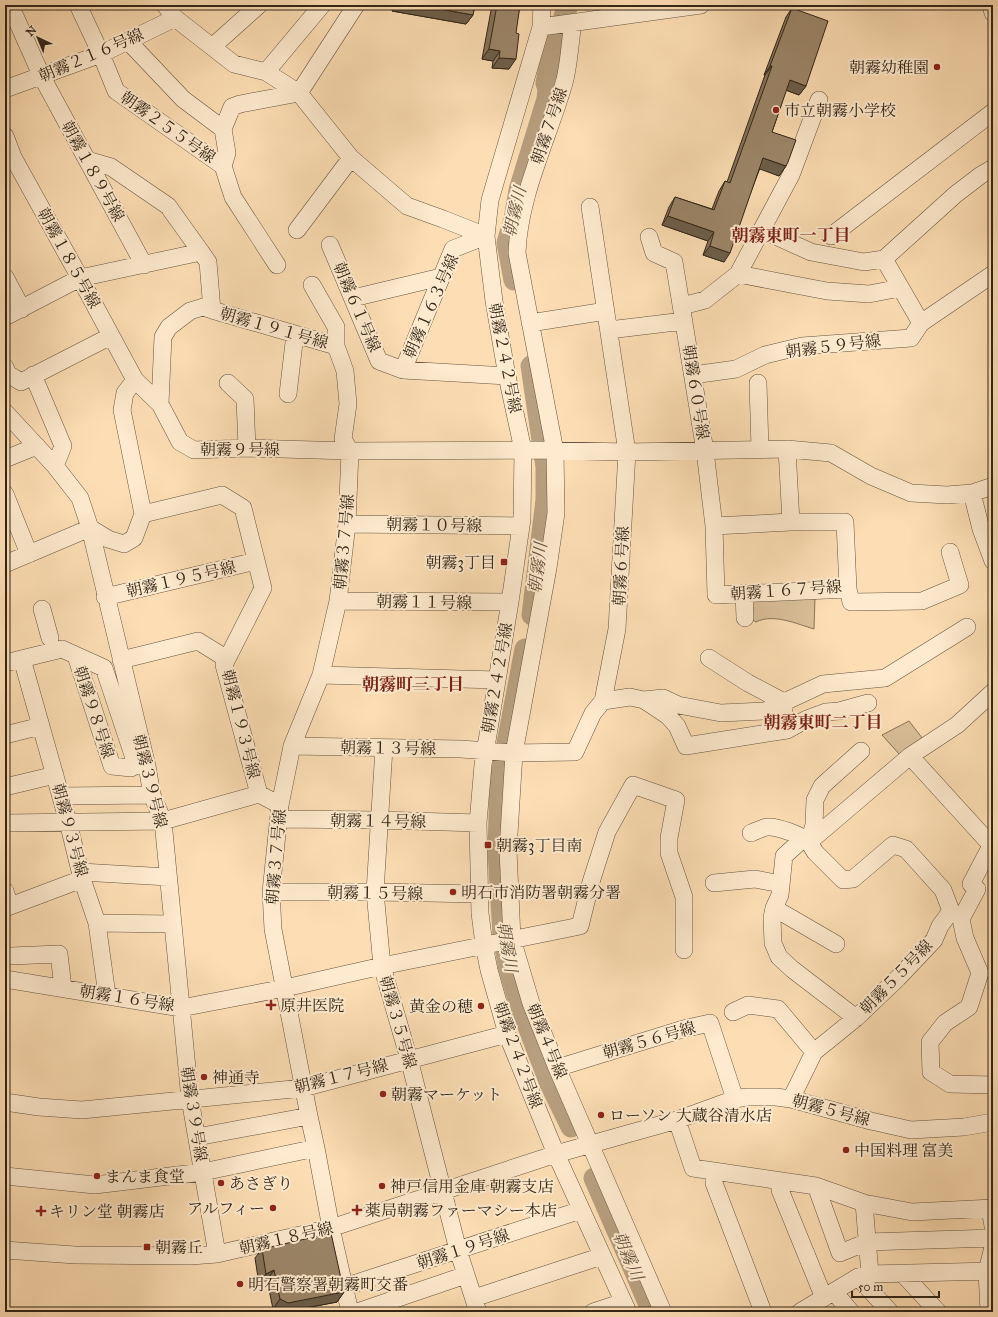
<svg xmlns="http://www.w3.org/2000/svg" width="998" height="1317" font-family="'IM FELL Great Primer','Noto Serif JP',serif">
	<rect width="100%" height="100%" fill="#fddeb4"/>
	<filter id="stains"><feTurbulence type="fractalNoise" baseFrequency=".005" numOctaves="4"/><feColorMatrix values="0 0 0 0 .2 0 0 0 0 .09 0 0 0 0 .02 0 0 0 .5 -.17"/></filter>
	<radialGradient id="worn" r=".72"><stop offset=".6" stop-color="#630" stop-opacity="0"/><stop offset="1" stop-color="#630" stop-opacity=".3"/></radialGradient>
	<!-- green -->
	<path fill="#dabf99" stroke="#867258" d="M815,597L814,629C797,624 773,613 756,622L751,619L750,599Z
		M909,721L923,739L900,755L882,735Z"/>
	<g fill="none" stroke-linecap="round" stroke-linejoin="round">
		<!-- river -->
		<path stroke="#b89f7f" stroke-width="21" d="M514,280L507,243L514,219L519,190L547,99L548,89L546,83L552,52L568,5
			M531,366L546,467V500L532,615
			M525,649L500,780L498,851L503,935L508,965L519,1003L550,1084L571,1127
			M594,1178L629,1258L652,1312"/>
		<defs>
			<path id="minor" d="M10,5L42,77L144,265
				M78,5L101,54L116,91L223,166L227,153L223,129L232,107L240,104L299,93L351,158L407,206L443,219L486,236
				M165,5L175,18L234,64L266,72L299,93L356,5
				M542,5L541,27L490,200L486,236L494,301L507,376L523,450L522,519L510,602L483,765L478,823L480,913L484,945L489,970L507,1034L556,1154L628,1312
				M991,5L993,13
				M573,23C570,41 569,66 564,83C548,139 519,195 517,253L555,451L556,513L548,568L514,753L508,850L512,939L531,1003L557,1068L663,1312
				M541,27L701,5
				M128,41L183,99L223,129
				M212,47L259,5
				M266,72L322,5
				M5,89L101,54L175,18
				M5,136L13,157L80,278L135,380
				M223,166L233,197L277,265
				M297,230L351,158
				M762,230L811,252L864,262L884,259L956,194L981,175L993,168
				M831,236L993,112
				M649,237L654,253L674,262L705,451L714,526L716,595L848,589L845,522H791L714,526
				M330,245L379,361L403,370L507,376
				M201,252L208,262L212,310L336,346L345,371L348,404L343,439L350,451L347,524L338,601L321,675L292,746L280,805L271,892L273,929L309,1116L316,1148L331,1228L350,1312
				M884,259L921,323
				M738,274L827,291L869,294L900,288
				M5,277L22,309
				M312,285L336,327V346
				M353,298L441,277
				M682,306L705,300L738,274L791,175L819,100
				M5,317L80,278L201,252L168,206L111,167L87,160
				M530,323L606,311
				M609,330L684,321
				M5,367L8,374L21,382L111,336
				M403,370L453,249L486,236
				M33,375L63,446L55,466
				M693,375L736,369L765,355L802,346L911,338L921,323L993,274
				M228,383L245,399L247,448
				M758,383L760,449
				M288,394L295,334
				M160,404L163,337L169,327L190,311L203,307L212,310
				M5,412L55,466L80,498L90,528L147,766L152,795L163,821L190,1099L217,1254
				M787,449L791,522
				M5,459L37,446
				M972,493L981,529L993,561
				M5,494L29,554
				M143,514L222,495L243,508L263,588L224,665L259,794L280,805
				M347,524L521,526
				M5,564L90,528L108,539L124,544L134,538L143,514L122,410L125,393L135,380L160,404L180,442L194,450L247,448L350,451L536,450L627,452L787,449L831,453L871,476L911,493L947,495L972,493L993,486
				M848,589L851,602L922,601L960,585L950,552
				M744,593L745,618
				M105,597L256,561
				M338,601L510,602
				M42,609L50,638
				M76,656L112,766L131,768L137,765
				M22,659L68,822L82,879L97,923L107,995
				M121,660L198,641L227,659
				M5,663L62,649L104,668L134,758
				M321,675L497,680
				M644,700L668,716L677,726L686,746L787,730L783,719L784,702L748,683L709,658
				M603,701L630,697L644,700L663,698L678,705L721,713L765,711L823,684L885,678L967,627
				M787,730L807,719L826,712L839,711L868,703
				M5,735L41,726
				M292,746L461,749L514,753L575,752L593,713L603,701L617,629L627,452L590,207
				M384,748L375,892L382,966L409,1059L458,1250L478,1312
				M5,787L55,775
				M61,796L152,795
				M279,819L379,820L478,823
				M5,823L163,821L259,794
				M751,833C756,831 762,828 767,827C777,826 801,835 809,842L814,825L815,800L822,786L861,751
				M804,838L784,856L780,895L774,908L772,918L773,943L779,957L792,969L856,1018
				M993,842L971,884L977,889L961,919L965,938L980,973L969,1007L945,1023L930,1042L931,1072L950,1084L993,1085
				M992,846L910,756L957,725L993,692
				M81,872L168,877
				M714,883L755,879L781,884
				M5,891L10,906
				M271,892H375L479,894
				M5,908L82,879
				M774,908L836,944
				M97,923L172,924
				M11,956L59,954L63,988
				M5,979L181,1008L285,988L382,966L580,926L591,882L607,832L633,785L676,800L669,838V853L684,897V950
				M733,1012L748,1005L778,1009L814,1052
				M557,1068L683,1029L710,1023L735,1099
				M791,1099L814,1052L856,1018L898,978L934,940L940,926L951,911L943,890L906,849L893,845L853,879L843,880L815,852L809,842L910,756
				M5,1102L39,1107L82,1110L303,1088L507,1034
				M677,1120L693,1168L816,1186L864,1203L912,1212L993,1208
				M197,1137L309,1116
				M714,1171V1183L763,1312
				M5,1176L95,1185L203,1172L316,1148
				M781,1181L780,1190L824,1298
				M816,1186L840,1253L867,1242L993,1238
				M864,1203L870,1274
				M990,1209L993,1226
				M5,1250L75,1255L191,1256L217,1254L331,1228L556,1154L677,1120L735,1099L747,1097H776L791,1099L871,1121L911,1130L964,1127L993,1122
				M902,1273L938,1312
				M858,1277L890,1312
				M344,1287L581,1210
				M834,1292L851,1312
				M474,1298L602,1256
				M357,1312L466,1275
				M593,1312L623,1302
				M800,1312L858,1277L870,1274L993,1271
				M989,1312L987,1271L993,1247"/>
		</defs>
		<!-- minor casing -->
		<use href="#minor" stroke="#65543f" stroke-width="18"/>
		<!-- minor -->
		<use href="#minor" stroke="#feeace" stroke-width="17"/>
	</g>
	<!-- wall -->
	<path fill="#86735a" stroke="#322618" d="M394,5H475L473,15L466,24L392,11Z
		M492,5H520L509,69L492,68L493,61L482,59Z
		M792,8L806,86L799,95L786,90L772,132L786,166L779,176L760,168L724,262L703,255L708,241L662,225L669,207L675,197L712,209L719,191L725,181L727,182L765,75H764L786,17Z
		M262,1249L344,1292L337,1302L284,1312H280L273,1309L267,1280L259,1284L255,1258Z"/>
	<!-- shaded-wall -->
	<path fill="#6d5e4a" stroke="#322618" d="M397,5H418L473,15L466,24L392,11Z
		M489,49L500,51L493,61L482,59Z
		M499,58L516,59L509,69L492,68Z
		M770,66H772L765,75H764Z
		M790,80L806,86L799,95L783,89Z
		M763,158L786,166L779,176L757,168Z
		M668,216L714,232L708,241L662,225Z
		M710,246L730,253L724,262L703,255Z
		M274,1270L267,1280L259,1284L266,1274Z
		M344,1292L337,1302L284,1312H280L273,1309L280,1299Z"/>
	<!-- building -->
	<path fill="#9c8669" stroke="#322618" d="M418,5H475L473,15Z
		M497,5H520L516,33L519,34L516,59L499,58L500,51L489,49Z
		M792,8L828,21L806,86L790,80L772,132L796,140L788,162L786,166L763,158L730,253L710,246L714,232L668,216L675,197L714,210L725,181L730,183L772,66H770Z
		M331,1233L344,1292L288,1303L280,1299L274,1270L266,1274L262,1249Z"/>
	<!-- markers -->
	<g fill="#8f2418" stroke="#feeace" stroke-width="1.5">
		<circle cx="937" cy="67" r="4"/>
		<circle cx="776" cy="110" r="4"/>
		<rect x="500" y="558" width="8" height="8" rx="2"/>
		<rect x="484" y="841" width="8" height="8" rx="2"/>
		<circle cx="453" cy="892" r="4"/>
		<path d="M269 999h4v4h4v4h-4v4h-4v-4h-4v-4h4z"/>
		<circle cx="481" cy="1006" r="4"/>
		<circle cx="204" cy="1077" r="4"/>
		<circle cx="383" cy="1094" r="4"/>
		<circle cx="601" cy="1115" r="4"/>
		<circle cx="846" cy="1150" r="4"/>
		<circle cx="97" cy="1176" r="4"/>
		<circle cx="221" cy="1183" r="4"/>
		<circle cx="382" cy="1186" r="4"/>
		<circle cx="273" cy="1208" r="4"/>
		<path d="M355 1204h4v4h4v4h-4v4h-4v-4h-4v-4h4z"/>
		<path d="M39 1205h4v4h4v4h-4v4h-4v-4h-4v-4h4z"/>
		<rect x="143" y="1243" width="8" height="8" rx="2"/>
		<circle cx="240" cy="1284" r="4"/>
	</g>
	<g text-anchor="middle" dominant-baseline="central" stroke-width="4" stroke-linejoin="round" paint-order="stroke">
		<!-- street labels -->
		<g font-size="16" fill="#322618" stroke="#feeace">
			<text transform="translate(91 55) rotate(-23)">朝霧２１６号線</text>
			<text transform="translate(549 126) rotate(-71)">朝霧７号線</text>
			<text transform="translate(168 127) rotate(35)">朝霧２５５号線</text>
			<text transform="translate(93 171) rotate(61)">朝霧１８９号線</text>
			<text transform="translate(69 258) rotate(61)">朝霧１８５号線</text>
			<text transform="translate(431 306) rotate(-66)">朝霧１６３号線</text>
			<text transform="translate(357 307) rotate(67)">朝霧６１号線</text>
			<text transform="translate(274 328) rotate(16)">朝霧１９１号線</text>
			<text transform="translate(833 346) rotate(-7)">朝霧５９号線</text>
			<text transform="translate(505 358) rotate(79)">朝霧２４２号線</text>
			<text transform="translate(696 392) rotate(81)">朝霧６０号線</text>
			<text x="240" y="449">朝霧９号線</text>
			<text transform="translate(434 525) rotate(1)">朝霧１０号線</text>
			<text transform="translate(344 542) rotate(-85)">朝霧３７号線</text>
			<text transform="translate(621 566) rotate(-87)">朝霧６号線</text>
			<text transform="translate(181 579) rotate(-13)">朝霧１９５号線</text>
			<text transform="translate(786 590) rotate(-4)">朝霧１６７号線</text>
			<text transform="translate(424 602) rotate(1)">朝霧１１号線</text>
			<text transform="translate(497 678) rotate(-80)">朝霧２４２号線</text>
			<text transform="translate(94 712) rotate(72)">朝霧９８号線</text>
			<text transform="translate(241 724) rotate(76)">朝霧１９３号線</text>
			<text transform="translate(388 748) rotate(1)">朝霧１３号線</text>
			<text transform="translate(150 781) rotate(76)">朝霧３９号線</text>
			<text transform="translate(378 821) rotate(1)">朝霧１４号線</text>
			<text transform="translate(70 830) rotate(75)">朝霧９３号線</text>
			<text transform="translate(276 857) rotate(-85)">朝霧３７号線</text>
			<text transform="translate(375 893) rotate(1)">朝霧１５号線</text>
			<text transform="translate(896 977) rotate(-46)">朝霧５５号線</text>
			<text transform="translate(127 998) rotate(9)">朝霧１６号線</text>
			<text transform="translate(398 1022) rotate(74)">朝霧３５号線</text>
			<text transform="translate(649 1040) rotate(-16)">朝霧５６号線</text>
			<text transform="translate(547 1041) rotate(68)">朝霧４号線</text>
			<text transform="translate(518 1055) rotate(70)">朝霧２４２号線</text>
			<text transform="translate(341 1076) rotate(-14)">朝霧１７号線</text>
			<text transform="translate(831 1110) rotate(15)">朝霧５号線</text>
			<text transform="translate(194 1114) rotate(81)">朝霧３９号線</text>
			<text transform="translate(286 1238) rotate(-13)">朝霧１８号線</text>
			<text transform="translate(463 1249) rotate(-18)">朝霧１９号線</text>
		</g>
		<!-- poi labels -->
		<g font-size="16" fill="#322618" stroke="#feeace" text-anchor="start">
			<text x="929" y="67" text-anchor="end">朝霧幼稚園</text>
			<text x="784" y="110">市立朝霧小学校</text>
			<text x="496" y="562" text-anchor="end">朝霧3丁目</text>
			<text x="496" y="845">朝霧3丁目南</text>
			<text x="461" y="892">明石市消防署朝霧分署</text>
			<text x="280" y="1005">原井医院</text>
			<text x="473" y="1006" text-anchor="end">黄金の穂</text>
			<text x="212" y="1077">神通寺</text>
			<text x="391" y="1094">朝霧マーケット</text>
			<text x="609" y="1115">ローソン 大蔵谷清水店</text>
			<text x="854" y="1150">中国料理 富美</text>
			<text x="105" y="1176">まんま食堂</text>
			<text x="229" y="1183">あさぎり</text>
			<text x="390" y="1186">神戸信用金庫 朝霧支店</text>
			<text x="265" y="1208" text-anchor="end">アルフィー</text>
			<text x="365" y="1210">薬局朝霧ファーマシー本店</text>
			<text x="49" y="1211">キリン堂 朝霧店</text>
			<text x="155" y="1247">朝霧丘</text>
			<text x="248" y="1284">明石警察署朝霧町交番</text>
		</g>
		<!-- water labels -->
		<g font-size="17" font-style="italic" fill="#61503c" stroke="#feeace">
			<text transform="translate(515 212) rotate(-77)">朝霧川</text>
			<text transform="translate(538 568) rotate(-83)">朝霧川</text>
			<text transform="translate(507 947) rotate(81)">朝霧川</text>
			<text transform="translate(628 1256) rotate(67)">朝霧川</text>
		</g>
		<!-- neighbourhood labels -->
		<g font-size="17" font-weight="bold" fill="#7a1f14" stroke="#feeace">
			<text x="791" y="235">朝霧東町一丁目</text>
			<text x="413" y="684">朝霧町三丁目</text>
			<text x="823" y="722">朝霧東町二丁目</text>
		</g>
	</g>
	<!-- margin -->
	<rect width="998" height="1317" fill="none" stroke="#fddeb4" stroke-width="20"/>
	<rect x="6" y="6" width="986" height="1305" fill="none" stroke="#322618" stroke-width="2"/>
	<rect x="10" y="10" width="978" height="1297" fill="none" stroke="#322618"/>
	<!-- north arrow -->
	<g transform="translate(38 38) rotate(316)" stroke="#feeace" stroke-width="3" paint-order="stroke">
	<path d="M0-3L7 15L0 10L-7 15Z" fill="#322618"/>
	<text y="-6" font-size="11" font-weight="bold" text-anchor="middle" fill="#322618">N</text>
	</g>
	<!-- scale -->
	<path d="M852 1291v6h87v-6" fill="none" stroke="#322618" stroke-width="2"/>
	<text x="858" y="1291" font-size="12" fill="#322618" stroke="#feeace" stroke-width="3" paint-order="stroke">50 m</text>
	<rect width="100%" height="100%" filter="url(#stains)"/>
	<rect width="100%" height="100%" fill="url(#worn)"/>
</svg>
